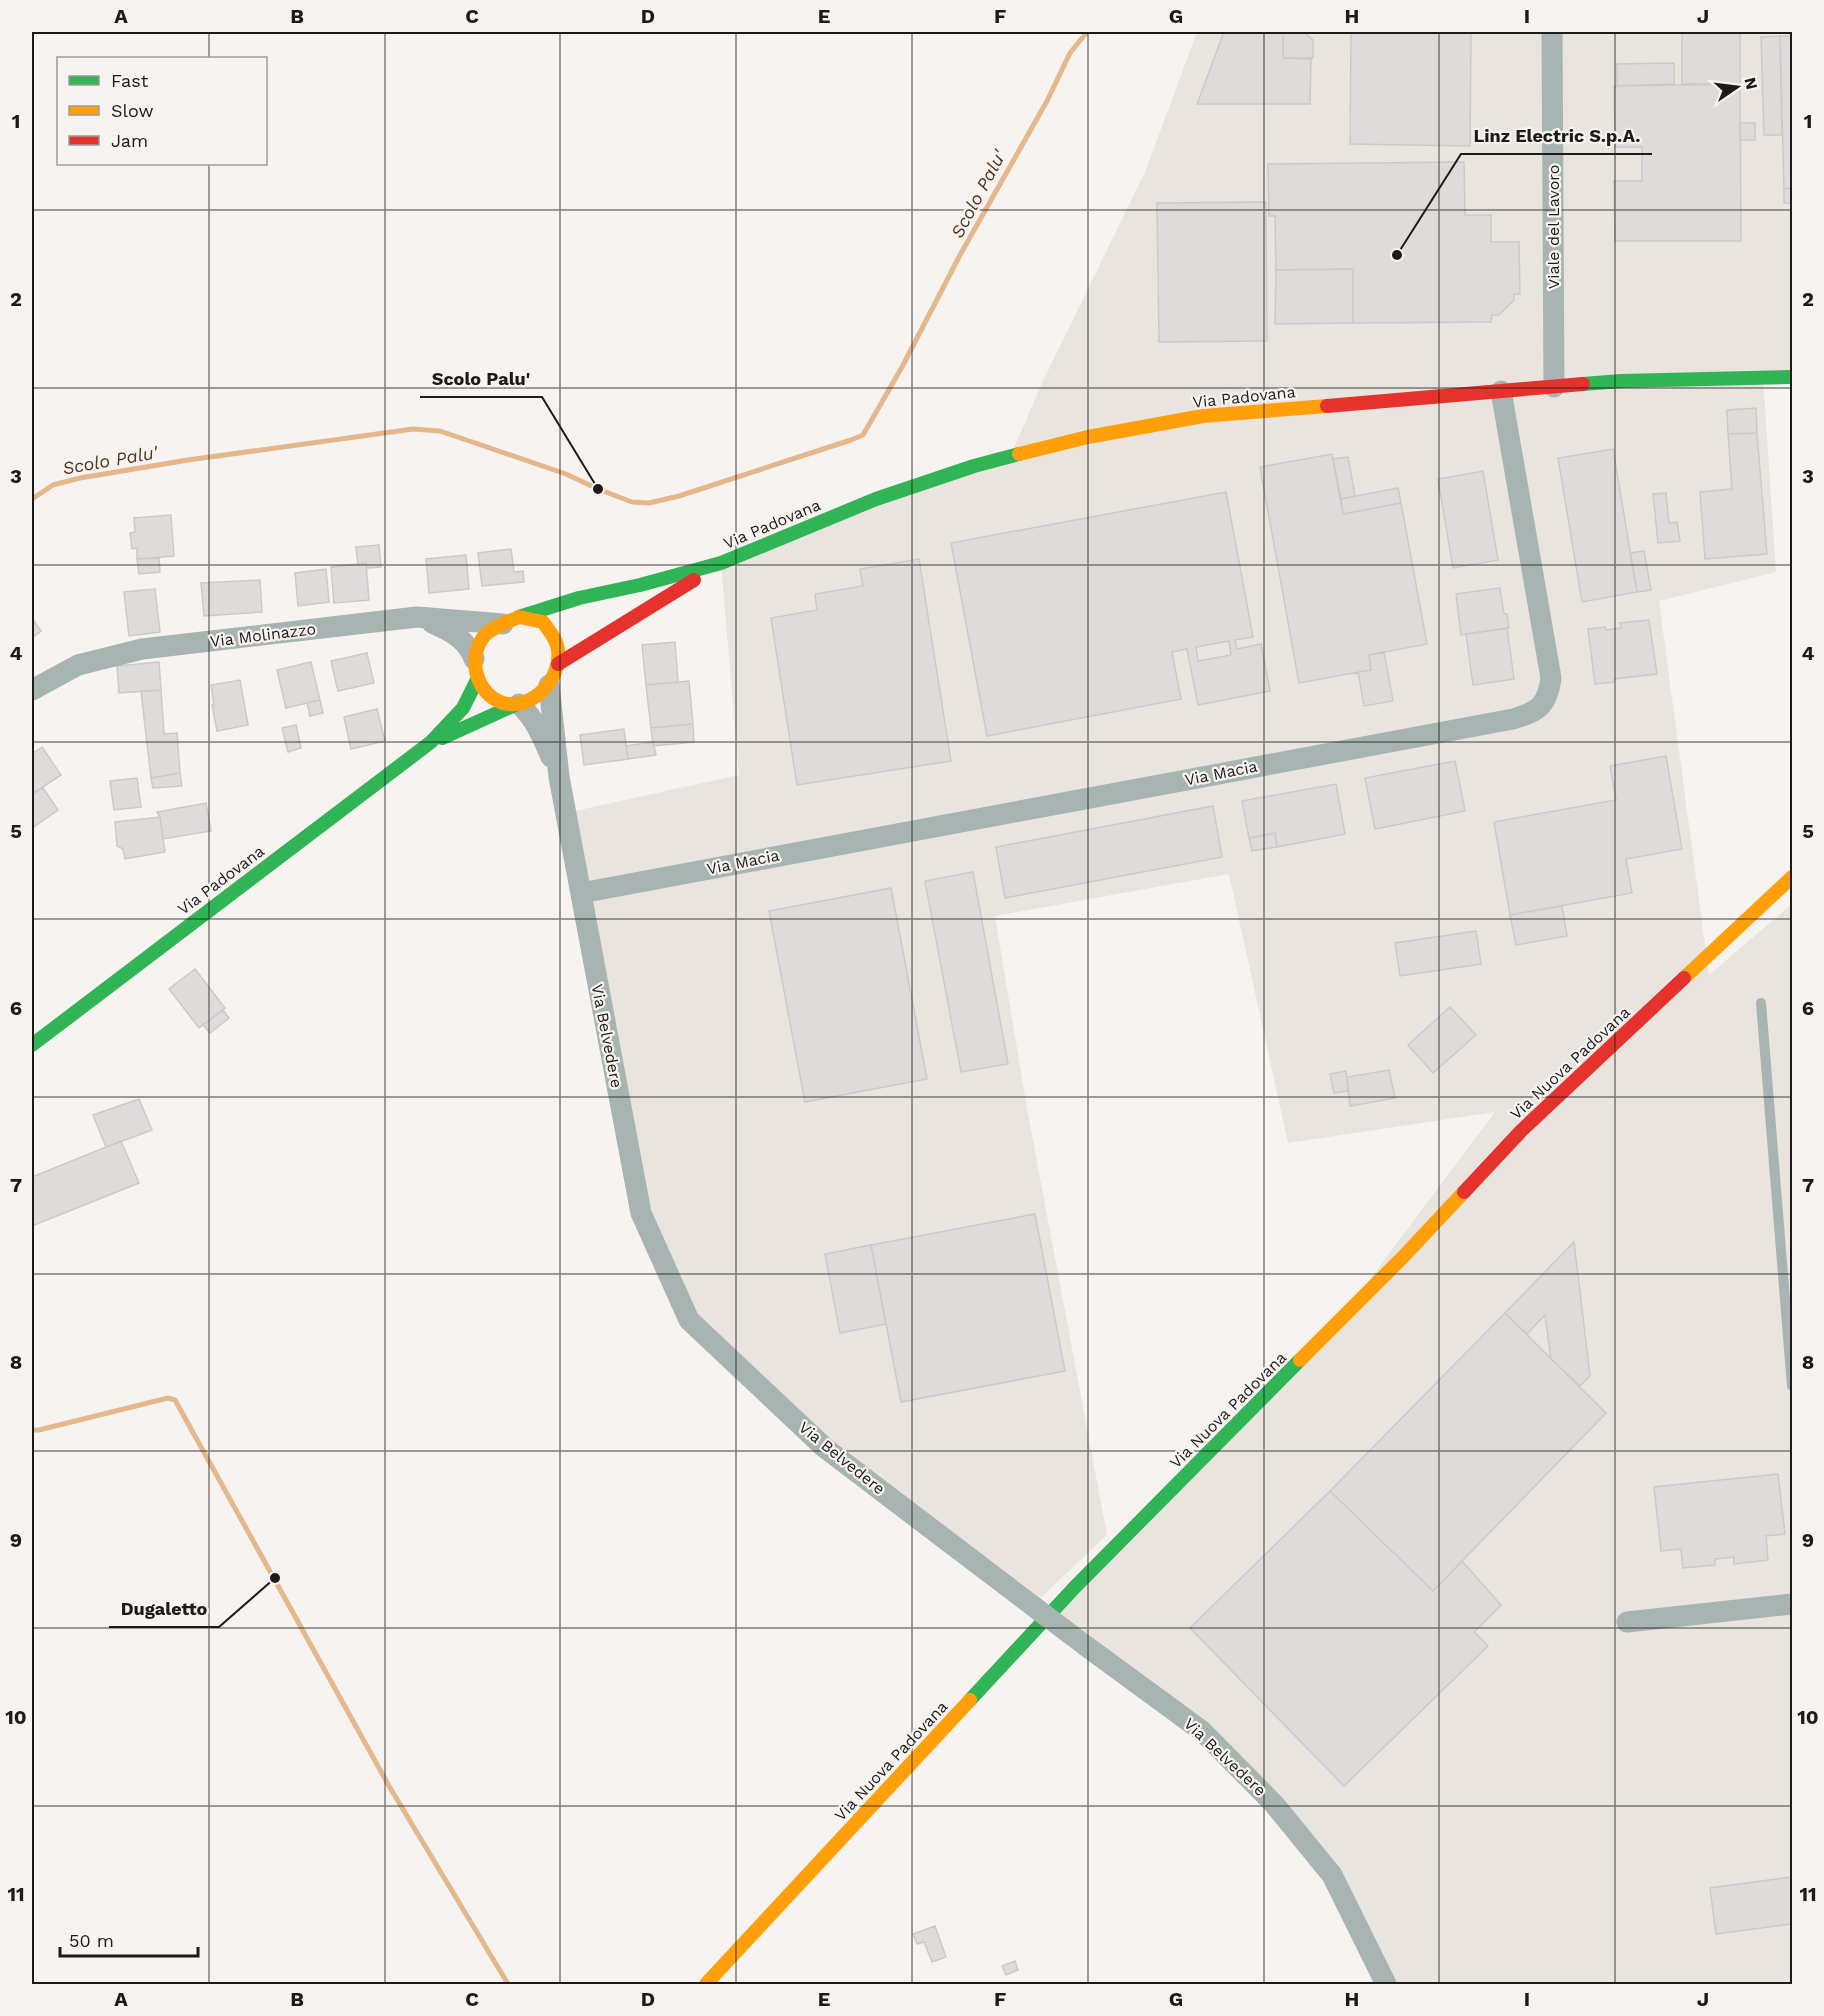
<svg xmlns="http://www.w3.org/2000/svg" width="1824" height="2016" font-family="'Work Sans',sans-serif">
	<rect width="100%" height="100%" fill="#f6f3f1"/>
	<!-- built -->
	<path fill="#eae4df" d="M1197,32H1792V377L1763,378L1776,572L1659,601L1709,975L1792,904V1984H1386L1332,1875L1274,1804L1047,1618L1335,1326L1495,1112L1288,1143L1229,874L995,916L1028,1114L1107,1535L1034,1604L825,1448L689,1320L641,1213L566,813L739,775L721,563L1010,457L1042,383L1145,172Z"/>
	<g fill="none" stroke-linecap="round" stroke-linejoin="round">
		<!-- stream -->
		<path stroke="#e5b78c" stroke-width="5" d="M32,499L53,485L80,478L188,460L413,429L440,431L566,474L598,489L632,502L649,503L679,496L851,440L863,435L902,367L960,255L1047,101L1070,53L1087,32
			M32,1430H39L168,1398L175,1400L389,1786L508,1984"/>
	</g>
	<!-- building -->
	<path fill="#dedcdb" stroke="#cccac9" stroke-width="1.5" fill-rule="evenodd" d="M1224,32H1283V58L1311,59L1310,104H1197Z
		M1283,32H1304L1313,40V58H1283Z
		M1351,32H1471L1470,146L1350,144Z
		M1682,32H1740V84H1682Z
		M1780,36L1782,135H1764L1761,37Z
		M1780,36H1792V188L1784,189Z
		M1674,63V84L1617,86V64Z
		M1740,84L1741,241H1615L1614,181H1642V147H1615L1614,86Z
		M1740,123H1755V140H1740Z
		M1464,162L1465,215H1491V242H1519L1520,294H1514V300L1499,315H1492L1491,322L1353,323V269L1276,270L1275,216H1269L1268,164Z
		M1792,188V203H1784V189Z
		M1266,202L1267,341L1159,342L1157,203Z
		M1353,269V323L1275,324L1276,270Z
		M1756,408L1757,433L1728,434L1727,410Z
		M1757,433L1767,554L1705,559L1700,492L1732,489L1728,434Z
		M1613,449L1637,592L1582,602L1558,458Z
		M1332,454L1343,514L1401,503L1427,644L1369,655L1371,670L1299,683L1260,467Z
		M1348,457L1355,496L1341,499L1333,459Z
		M1483,471L1498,560L1453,568L1438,479Z
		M1398,488L1401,503L1343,514L1341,499Z
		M1226,492L1253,637L1235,640L1237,649L1261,644L1270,691L1198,705L1187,649L1172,652L1181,699L987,736L951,543ZM1229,641L1231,655L1198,661L1196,647Z
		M1666,493L1669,523L1677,522L1680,541L1658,543L1653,494Z
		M171,515L174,556L137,559V548L132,549L130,533L135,532L134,518Z
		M379,545L381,567L367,568L366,563L358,565L356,547Z
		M511,549L514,572L523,571L524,582L482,586L478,553Z
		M1644,551L1651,590L1637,592L1630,553Z
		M466,555L469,589L429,593L426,559Z
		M159,558L160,572L139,574L137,559Z
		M919,559L951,761L797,785L771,618L817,610L815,594L863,586L860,569Z
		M366,563L369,600L334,603L331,567Z
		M326,569L329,602L298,606L295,573Z
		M260,580L262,612L204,616L201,583Z
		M1500,588L1504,614H1507L1509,628L1461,635L1456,594Z
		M155,589L160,632L129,636L124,592Z
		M32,618L41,631L32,638Z
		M1649,620L1657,674L1614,679V682L1595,684L1588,629L1605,627L1606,630L1621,628L1620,623Z
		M1507,628L1514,679L1473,685L1466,634Z
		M675,642L678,682L646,685L642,645Z
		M1384,652L1393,701L1364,706L1358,672L1371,670L1369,655Z
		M367,653L374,683L338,691L331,661Z
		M159,662L161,690L119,693L117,666Z
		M311,662L320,700L286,708L277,670Z
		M240,680L248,725L217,731L212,705H214L211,685Z
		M689,681L693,724L651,728L646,685Z
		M161,690L164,734L177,733L180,773L151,778L141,691Z
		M320,700L323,713L310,716L307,703Z
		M377,709L385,741L351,749L344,717Z
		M693,724L694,742L653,746L651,728Z
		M296,725L301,748L288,752L282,728Z
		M624,729L628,759L584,765L580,735Z
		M653,742L656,755L628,759L626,746Z
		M42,747L61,775L32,794V754Z
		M1666,756L1682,849L1626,859L1632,893L1510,915L1494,822L1616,800L1610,766Z
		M1455,761L1465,811L1375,829L1365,778Z
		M180,773L182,786L153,788L151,778Z
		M137,778L141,807L114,810L110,781Z
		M1336,784L1345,834L1277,847L1275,833L1249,838L1242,801Z
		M43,788L58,810L32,828V794Z
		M206,803L211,831L163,839L160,817L157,812Z
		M1213,806L1222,857L1005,898L996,847Z
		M160,817L165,852L125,859L123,849L117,846L115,822Z
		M1275,833L1277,847L1252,851L1249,838Z
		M973,872L1008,1064L961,1072L925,881Z
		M891,888L927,1079L805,1102L769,911Z
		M1562,906L1567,936L1516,945L1510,915Z
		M1476,931L1481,964L1400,976L1395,943Z
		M195,969L225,1008L199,1028L169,989Z
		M1450,1007L1476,1035L1433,1073L1408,1045Z
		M223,1010L229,1018L210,1033L203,1025Z
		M1389,1070L1395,1098L1350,1106L1347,1077Z
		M1346,1071L1348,1091L1334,1093L1330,1074Z
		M139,1099L152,1130L106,1147L93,1115Z
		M121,1141L139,1183L32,1226V1177Z
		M1035,1214L1065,1371L901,1402L871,1245Z
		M1574,1242L1590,1376L1580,1386L1551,1359L1545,1315L1527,1334L1505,1313Z
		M871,1245L886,1324L840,1333L825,1254Z
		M1505,1313L1606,1413L1433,1591L1330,1491Z
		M1778,1474L1785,1534L1766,1536L1768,1560L1734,1564V1557L1715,1559V1565L1683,1568L1681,1549L1661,1551L1654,1487Z
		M1330,1491L1433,1591L1462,1561L1501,1605L1474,1632L1488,1646L1344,1786L1190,1628Z
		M1792,1877V1924L1716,1934L1710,1888Z
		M935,1926L946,1957L932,1962L924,1942L917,1944L913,1934Z
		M1015,1961L1018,1970L1006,1975L1002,1966Z"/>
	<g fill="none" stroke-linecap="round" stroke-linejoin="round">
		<!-- lane -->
		<path stroke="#a7b4b1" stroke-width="10" d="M1761,1003L1792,1386"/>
		<!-- street -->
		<path stroke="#a7b4b1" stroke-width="21" d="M1552,32L1554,387
			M432,623C450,631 467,639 474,659
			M549,685L559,777L641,1213L689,1320L825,1448L1008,1587
			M32,690L78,665L142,649L417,617L503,624
			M519,704C535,718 543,739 551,757
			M581,893L1513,719C1539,711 1547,706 1551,678L1501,391
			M1627,1622L1792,1604
			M1086,1646L1202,1731L1274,1804L1332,1875L1386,1984"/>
		<!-- fast -->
		<path stroke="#30b455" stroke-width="14" d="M1583,384L1621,381L1792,377
			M519,617L579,598L640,585L721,563L876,499L974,466L1019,454
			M442,738L517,704
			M32,1045L431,742L463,708L477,680
			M970,1700L1074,1588L1300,1360"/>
		<!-- slow -->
		<path stroke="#ff9f0a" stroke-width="14" d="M1019,454L1088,437L1203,416L1327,406
			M519,617L543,622C549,631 557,639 558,650C562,678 533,711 503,703C475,694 466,655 486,634C495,626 508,622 519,617Z
			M1684,978L1792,877
			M1300,1360L1403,1257L1464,1192
			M706,1984L970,1700"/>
		<!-- jam -->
		<path stroke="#e5322d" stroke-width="14" d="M1327,406L1583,384
			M558,664L694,580
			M1464,1192L1521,1131L1684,978"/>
		<!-- street-bridge -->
		<path stroke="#a7b4b1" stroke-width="21" d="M1008,1587L1086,1646"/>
	</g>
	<!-- grid -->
	<path fill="none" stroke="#1c1b19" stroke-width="1.5" stroke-opacity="0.55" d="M209,32V58M385,32V1984M560,32V1984M736,32V1984M912,32V1984M1088,32V1984M1264,32V1984M1439,32V1984M1615,32V1984M209,164V1984M32,210H1792M32,388H1792M32,565H1792M32,742H1792M32,919H1792M32,1097H1792M32,1274H1792M32,1451H1792M32,1628H1792M32,1806H1792"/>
	<g text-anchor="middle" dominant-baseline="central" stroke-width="4.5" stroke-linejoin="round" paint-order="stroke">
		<!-- street labels -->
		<g font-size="16" fill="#1c1b19" stroke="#f7f3f0">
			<text transform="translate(1553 227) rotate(-90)">Viale del Lavoro</text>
			<text transform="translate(1244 397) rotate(-6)">Via Padovana</text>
			<text transform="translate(772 524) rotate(-23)">Via Padovana</text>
			<text transform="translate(263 635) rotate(-7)">Via Molinazzo</text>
			<text transform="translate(1221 773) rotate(-11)">Via Macia</text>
			<text transform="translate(743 862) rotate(-11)">Via Macia</text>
			<text transform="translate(221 880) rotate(-37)">Via Padovana</text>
			<text transform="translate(607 1036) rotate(79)">Via Belvedere</text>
			<text transform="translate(1570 1063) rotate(-43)">Via Nuova Padovana</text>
			<text transform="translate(1228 1410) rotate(-45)">Via Nuova Padovana</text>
			<text transform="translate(842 1458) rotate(39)">Via Belvedere</text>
			<text transform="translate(1225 1757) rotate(43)">Via Belvedere</text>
			<text transform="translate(891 1761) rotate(-47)">Via Nuova Padovana</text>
		</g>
		<!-- water labels -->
		<g font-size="18" font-style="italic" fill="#4f341a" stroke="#f7f3f0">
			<text transform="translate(978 194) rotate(-62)">Scolo Palu'</text>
			<text transform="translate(110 460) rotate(-10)">Scolo Palu'</text>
		</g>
	</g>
	<!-- callouts -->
	<path fill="none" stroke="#1c1b19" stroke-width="2" d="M1397 255L1461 154H1652M598 489L542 397H420M275 1578L219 1627H109"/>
	<g fill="#1c1b19" stroke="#f7f3f0" stroke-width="2">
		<circle cx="1397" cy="255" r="6"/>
		<circle cx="598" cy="489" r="6"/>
		<circle cx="275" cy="1578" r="6"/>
	</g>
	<g font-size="18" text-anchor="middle" font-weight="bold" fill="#1c1b19" stroke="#f7f3f0" stroke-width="4.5" stroke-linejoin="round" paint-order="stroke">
		<text x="1557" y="142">Linz Electric S.p.A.</text>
		<text x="481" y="385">Scolo Palu'</text>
		<text x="164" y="1615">Dugaletto</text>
	</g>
	<!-- border -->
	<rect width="1824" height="2016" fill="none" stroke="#f7f3f0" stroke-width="66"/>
	<!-- legend -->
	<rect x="57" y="57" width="210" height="108" fill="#f7f3f0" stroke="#9f9d9a" stroke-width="1.5"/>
	<rect x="69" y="76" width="30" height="9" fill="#30b455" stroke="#9f9d9a" stroke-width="1.5"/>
	<text x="111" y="87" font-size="18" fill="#1c1b19">Fast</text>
	<rect x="69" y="106" width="30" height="9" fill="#ff9f0a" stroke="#9f9d9a" stroke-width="1.5"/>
	<text x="111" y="117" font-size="18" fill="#1c1b19">Slow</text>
	<rect x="69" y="136" width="30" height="9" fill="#e5322d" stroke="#9f9d9a" stroke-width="1.5"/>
	<text x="111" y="147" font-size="18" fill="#1c1b19">Jam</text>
	<!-- north arrow -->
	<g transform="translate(1737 87) rotate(76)" stroke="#f7f3f0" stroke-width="4.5" paint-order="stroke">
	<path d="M0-4.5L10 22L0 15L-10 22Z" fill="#1c1b19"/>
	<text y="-9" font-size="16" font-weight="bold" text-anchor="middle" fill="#1c1b19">N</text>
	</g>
	<!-- scale -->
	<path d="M60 1947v9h138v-9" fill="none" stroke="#1c1b19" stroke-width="3"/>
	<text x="69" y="1947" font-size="18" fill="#1c1b19" stroke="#f7f3f0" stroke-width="4.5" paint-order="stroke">50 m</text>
	<rect x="33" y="33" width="1758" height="1950" fill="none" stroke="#1c1b19" stroke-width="2"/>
	<g font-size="20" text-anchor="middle" font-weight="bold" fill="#1c1b19">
		<text x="121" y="23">A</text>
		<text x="297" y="23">B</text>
		<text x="472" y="23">C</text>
		<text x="648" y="23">D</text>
		<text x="824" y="23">E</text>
		<text x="1000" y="23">F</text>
		<text x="1176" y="23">G</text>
		<text x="1352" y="23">H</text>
		<text x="1527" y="23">I</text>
		<text x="1703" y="23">J</text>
		<text x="16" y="128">1</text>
		<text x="1808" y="128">1</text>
		<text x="16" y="306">2</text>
		<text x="1808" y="306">2</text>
		<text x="16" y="483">3</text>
		<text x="1808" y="483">3</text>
		<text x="16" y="660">4</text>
		<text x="1808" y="660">4</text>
		<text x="16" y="838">5</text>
		<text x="1808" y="838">5</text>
		<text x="16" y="1015">6</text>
		<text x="1808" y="1015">6</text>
		<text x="16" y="1192">7</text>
		<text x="1808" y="1192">7</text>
		<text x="16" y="1369">8</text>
		<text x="1808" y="1369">8</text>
		<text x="16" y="1547">9</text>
		<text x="1808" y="1547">9</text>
		<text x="16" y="1724">10</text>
		<text x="1808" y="1724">10</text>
		<text x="16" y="1901">11</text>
		<text x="1808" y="1901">11</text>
		<text x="121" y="2006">A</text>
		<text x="297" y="2006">B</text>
		<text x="472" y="2006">C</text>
		<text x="648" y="2006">D</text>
		<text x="824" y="2006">E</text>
		<text x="1000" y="2006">F</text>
		<text x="1176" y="2006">G</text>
		<text x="1352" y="2006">H</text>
		<text x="1527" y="2006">I</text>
		<text x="1703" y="2006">J</text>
	</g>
</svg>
